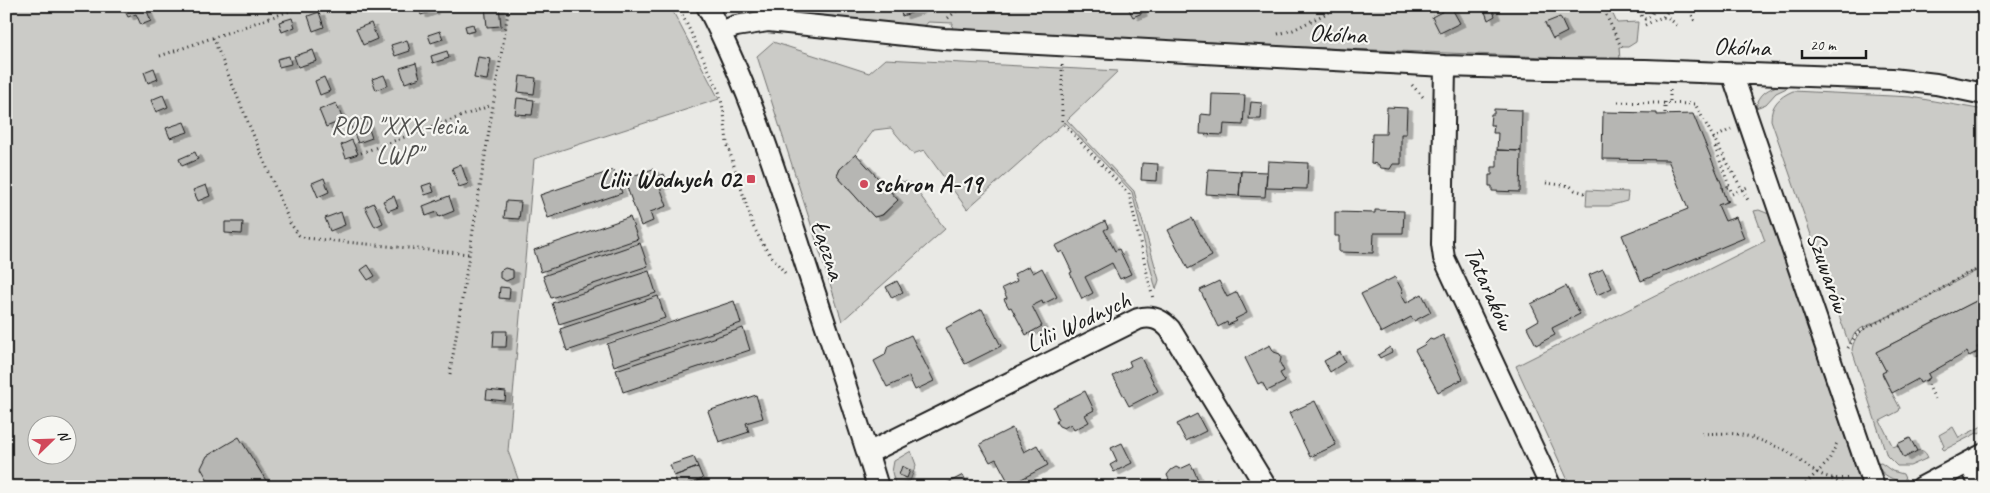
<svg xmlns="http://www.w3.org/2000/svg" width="1990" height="493" font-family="Caveat,sans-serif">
	<defs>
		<filter id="shadow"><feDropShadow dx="5.5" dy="3" stdDeviation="0" flood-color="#0004"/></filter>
	</defs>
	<rect width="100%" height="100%" fill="#e9e9e5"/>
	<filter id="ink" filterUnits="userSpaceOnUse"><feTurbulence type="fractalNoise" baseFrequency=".02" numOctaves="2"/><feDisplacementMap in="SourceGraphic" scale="10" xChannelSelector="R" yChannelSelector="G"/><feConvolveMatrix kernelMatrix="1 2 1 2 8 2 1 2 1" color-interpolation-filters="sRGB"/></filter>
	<g filter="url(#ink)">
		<!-- green -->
		<path fill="#cbcbc7" stroke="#747472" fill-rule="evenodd" d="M6,6H670L719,99L534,159L508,451L521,487H6V246L10,249L6,243ZM38,426H68V456H38Z
			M771,6H1609L1617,23L1638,22L1636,42L1628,47H1619L1620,60L955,33L952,29L953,23L928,22L924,27L918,29L772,12Z
			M773,42L869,73L885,59L1118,71L1067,120L1134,191L1159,280L1156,290L1132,192L1065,122L967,209L924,150L913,154L891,128L874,130L856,154L840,169L837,176L874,217L883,215L898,200L891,192L901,181L911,183L945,229L842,321L757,56Z
			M1782,84L1793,85L1776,93L1766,104L1756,108C1759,93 1768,89 1782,84Z
			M1793,91L1911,97L1984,110V267L1964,275L1913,305L1862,328L1855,333L1849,344L1771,120C1771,105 1779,97 1793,91Z
			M1587,190L1628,192L1627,201L1609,206H1586Z
			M1759,210L1769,214L1862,487H1571L1516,366L1765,241L1754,211Z
			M1984,268V297L1876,352L1886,371L1882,374L1900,408L1899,411L1880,421L1893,447L1898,445L1904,457C1914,453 1923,444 1928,458L1910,466H1897L1887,456L1852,350C1853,342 1857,335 1863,330C1877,320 1896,314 1912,307C1936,294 1958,278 1984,268Z
			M1984,425V431L1979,434L1977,433L1944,450L1942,448L1944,446L1939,435L1953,427L1959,438Z
			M911,451L916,465L910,481L895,484L892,472L894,461Z
			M1881,463L1892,471L1903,474L1906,481C1894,482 1882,475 1876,464Z"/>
		<!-- building -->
		<path fill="#b6b6b3" stroke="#1c1c1c" filter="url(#shadow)" d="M145,6L151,21L141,25L136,14L128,17L123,7Z
			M418,6H431L433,11L421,15Z
			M485,6H499L501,26L487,27Z
			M899,6H919L920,10L902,16Z
			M1127,6H1139L1142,13L1133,17Z
			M1491,6L1495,16L1488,20L1484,9Z
			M1451,7L1460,23L1440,33L1432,17Z
			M319,12L324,27L313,31L308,16Z
			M1560,17L1567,32L1553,39L1545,23Z
			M292,18L295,27L282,32L279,22Z
			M371,23L377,39L363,45L356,29Z
			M473,24L475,31L467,33L465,26Z
			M440,31L443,39L431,43L428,35Z
			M407,40L410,51L395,56L391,45Z
			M313,50L317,61L298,67L294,56Z
			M447,51L449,58L433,63L431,56Z
			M289,56L291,64L279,67L277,59Z
			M478,57L491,59L487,80L474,78Z
			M416,63L420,78L405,83L400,68Z
			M154,68L158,79L148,83L144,72Z
			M384,75L388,85L376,90L372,79Z
			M520,76L536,78L534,94L518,92Z
			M324,77L330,91L320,95L315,81Z
			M1212,94L1245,95L1243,125L1224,124L1223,135L1200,134L1201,114L1211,115Z
			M163,95L168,107L156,112L151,100Z
			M517,98L534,100L532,115L515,114Z
			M1251,102L1262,103L1261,119H1249Z
			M336,103L343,120L326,127L319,110Z
			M1387,107L1407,108L1406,134H1401V164H1393L1390,169L1381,168L1378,164L1371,163L1372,134H1386Z
			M1494,109L1522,110L1521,151L1497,150L1498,133H1493L1494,125H1490L1491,114H1494Z
			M1603,112L1657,113V115L1693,114L1722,185V189L1726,200L1729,201L1718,205L1725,221L1736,217L1744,238L1641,281L1622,235L1688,209L1668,160L1602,159Z
			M365,118L372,138L358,143L350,124Z
			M184,122L188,132L170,138L166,128Z
			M352,140L358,154L346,158L341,145Z
			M1497,150L1521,151L1520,192L1492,191V186H1489V175H1492V167H1497Z
			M195,152L198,159L182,166L179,159Z
			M856,154L898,200L882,215L874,217L837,176L840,169Z
			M1268,161L1308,163L1307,189L1266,188Z
			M1142,163L1158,164L1157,181L1141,180Z
			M461,164L468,184L459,187L452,168Z
			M653,169L657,177L664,174L668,184L660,187L667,206L650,212L653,221L641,226L624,179Z
			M1208,169L1241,171L1239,196L1206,194Z
			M614,170L622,193L548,218L540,195Z
			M1241,171L1267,172L1265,197L1239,196Z
			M324,178L329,192L318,197L312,183Z
			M431,183L434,192L425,195L422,186Z
			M206,185L210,196L198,201L193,190Z
			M394,196L398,207L388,211L383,201Z
			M449,196L454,211L439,217L437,212L426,216L423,206Z
			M506,201L521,202L519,219L504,218Z
			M374,203L383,223L375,227L365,207Z
			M1375,210L1404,211L1403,233H1374L1373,253L1339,252V236H1335V212L1375,213Z
			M341,212L345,225L330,231L325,218Z
			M630,217L638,239L541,272L534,250Z
			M1192,218L1212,256L1188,269L1168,230Z
			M1105,221L1108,228L1104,230L1115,251L1119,249L1131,274L1120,279L1112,263L1085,277L1093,293L1082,299L1070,273L1072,272L1062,251L1059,253L1055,246Z
			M225,222H243L242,234L225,233Z
			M640,243L648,266L551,298L543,276Z
			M368,265L375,276L368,280L361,270Z
			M1029,266L1033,273L1042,268L1057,297L1043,304L1042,301L1032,306L1042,326L1026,335L1011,307L1009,308L1004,299L1007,298L1002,288L1017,281L1014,274Z
			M505,268L513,270V278L506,281L500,278V271Z
			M1603,269L1612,288L1597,295L1589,275Z
			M649,271L656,293L559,324L552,303Z
			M1395,277L1403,292L1401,294L1406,303L1422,294L1431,312L1414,321L1411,317L1381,333L1361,294Z
			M897,281L903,292L892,298L886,287Z
			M1219,281L1227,297L1237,292L1247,313L1235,319L1237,321L1228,325L1227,322L1218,327L1200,290Z
			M1566,286L1580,314L1552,328L1555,335L1536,345L1527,327L1539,320L1531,304Z
			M500,287L510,288L509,299L499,298Z
			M658,296L665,318L567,351L560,329Z
			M1984,297V344L1977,347L1979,351L1969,356L1967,352L1928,374L1930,378L1920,383L1918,379L1892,393L1882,373L1886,371L1876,352Z
			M734,301L741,323L614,366L607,344Z
			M982,309L1001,346L965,364L946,328Z
			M743,328L750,350L623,392L616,370Z
			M494,331H507L506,347H493Z
			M911,335L934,381L915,390L909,377L887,387L874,361L885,355L888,346Z
			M1443,335L1463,379L1438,392L1415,350L1424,345L1430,339L1433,340Z
			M1270,345L1274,352L1280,354L1281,358L1280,363L1284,371L1280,373L1285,382L1267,391L1262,382L1258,384L1245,358Z
			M1390,347L1392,352L1380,358L1378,355Z
			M1340,352L1345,362L1330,372L1324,361Z
			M1140,356L1158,391L1129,406L1113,376L1131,366L1129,361Z
			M487,390L506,392L505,401L486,399Z
			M1085,391L1094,410L1085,415L1089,422L1074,430L1071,424L1064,428L1059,426L1056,422L1058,418L1053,407Z
			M756,395L763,418L746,423L749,432L719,442L708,411Z
			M1315,401L1336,445L1310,457L1289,413Z
			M1197,414L1206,431L1186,441L1177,424Z
			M1012,428L1024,452L1037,445L1048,465L1010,485L996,459L990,462L980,444Z
			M239,437L270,487H212L201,468L207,456Z
			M1910,438L1917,451L1904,458L1897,444Z
			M1122,443L1132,463L1114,472L1110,465L1117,461L1111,448Z
			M694,457L698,467L674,476L670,465Z
			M1191,464L1201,486L1217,478L1222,487H1172L1167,475L1171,470L1176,467L1180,469Z
			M902,466L910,470L907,478L899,475Z
			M698,467L703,479L678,487L674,476Z
			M963,475L969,487H940Z"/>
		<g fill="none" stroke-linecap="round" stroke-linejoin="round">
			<defs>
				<path id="minor" d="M707,6C748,85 775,169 802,253C827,331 854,408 878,487
					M720,32L736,26L768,21L944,39L1445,66L1546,69L1645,70L1892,79L1936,84L1984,94
					M1445,66L1442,244L1444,258L1551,487
					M1732,73L1874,487
					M868,453L1138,319C1151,315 1161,319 1170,329L1266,487
					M1969,462L1981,487
					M1922,487L1984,454"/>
			</defs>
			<!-- minor casing -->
			<use href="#minor" stroke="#1c1c1c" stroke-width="24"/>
			<!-- path -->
			<path stroke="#1c1c1c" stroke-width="3" stroke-dasharray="1 4" stroke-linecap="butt" d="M678,6L719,91L724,113L727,143L753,226L765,248L785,273
				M1602,6L1623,51
				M1637,6L1642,17L1645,19L1651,16L1656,6
				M1688,6L1696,24
				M1663,17L1672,6
				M948,18L961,7
				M1645,25C1662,17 1665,12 1679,28
				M1278,34L1293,30L1341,6
				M213,38L290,223L299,235L305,238L469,254
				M160,56L304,6
				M1062,65V122L1129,194L1153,299
				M1412,85L1423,97
				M1670,90V103
				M1618,102L1695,104L1749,202
				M1665,102V115
				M1713,139L1731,129
				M1715,147L1732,194L1750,186
				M361,153L492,105
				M1546,183L1570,186L1575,190L1585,193
				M1722,189L1730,186
				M1848,348L1856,335L1865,328L1913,306L1964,275L1984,267
				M1975,353L1984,374
				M450,374L509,6
				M1926,380L1935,399
				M1702,434C1732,432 1742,433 1770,444C1776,447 1783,448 1788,452C1809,466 1821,482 1849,478
				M1832,479L1847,487
				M1802,487L1828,462L1837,443"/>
			<!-- minor -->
			<use href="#minor" stroke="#f6f6f2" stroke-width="20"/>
		</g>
	</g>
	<!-- markers -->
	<g fill="#d1495b" stroke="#f6f6f2" stroke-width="2">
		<rect x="746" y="174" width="10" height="10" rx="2.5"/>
		<circle cx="864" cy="184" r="5"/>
	</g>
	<g text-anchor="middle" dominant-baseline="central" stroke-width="4.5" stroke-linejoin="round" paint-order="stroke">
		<!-- street labels -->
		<g font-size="25" fill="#1c1c1c" stroke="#f6f6f2">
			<text transform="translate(1338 34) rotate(3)">Okólna</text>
			<text transform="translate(1742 47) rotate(2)">Okólna</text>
			<text transform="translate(828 250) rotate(72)">Łączna</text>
			<text transform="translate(1828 272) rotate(71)">Szuwarów</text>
			<text transform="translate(1489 288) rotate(66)">Tataraków</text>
			<text transform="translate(1078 322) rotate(-25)">Lilii Wodnych</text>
		</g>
		<!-- park labels -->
		<g font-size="25" fill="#51514f" stroke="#f6f6f2">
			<text x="399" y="126">ROD "XXX-lecia<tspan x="399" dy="29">LWP"</tspan></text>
		</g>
		<!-- poi labels -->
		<g font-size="25" font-weight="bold" fill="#1c1c1c" stroke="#f6f6f2" text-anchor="end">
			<text x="741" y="179">Lilii Wodnych 02</text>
			<text x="874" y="184" text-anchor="start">schron A-19</text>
		</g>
	</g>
	<!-- margin -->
	<rect width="1990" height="493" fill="none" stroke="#f6f6f2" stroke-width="25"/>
	<rect x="12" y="12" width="1965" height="468" fill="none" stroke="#1c1c1c" stroke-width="2" filter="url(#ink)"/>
	<!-- north arrow -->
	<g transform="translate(52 440) rotate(67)"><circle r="24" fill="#f6f6f2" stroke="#9f9f9c"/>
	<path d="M0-4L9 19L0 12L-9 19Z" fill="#d1495b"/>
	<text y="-8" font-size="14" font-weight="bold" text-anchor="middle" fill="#1c1c1c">N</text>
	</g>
	<!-- scale -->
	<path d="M1802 50v8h64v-8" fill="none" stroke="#1c1c1c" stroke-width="2.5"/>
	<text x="1810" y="50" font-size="15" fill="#1c1c1c" stroke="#f6f6f2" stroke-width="4" paint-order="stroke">20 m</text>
</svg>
